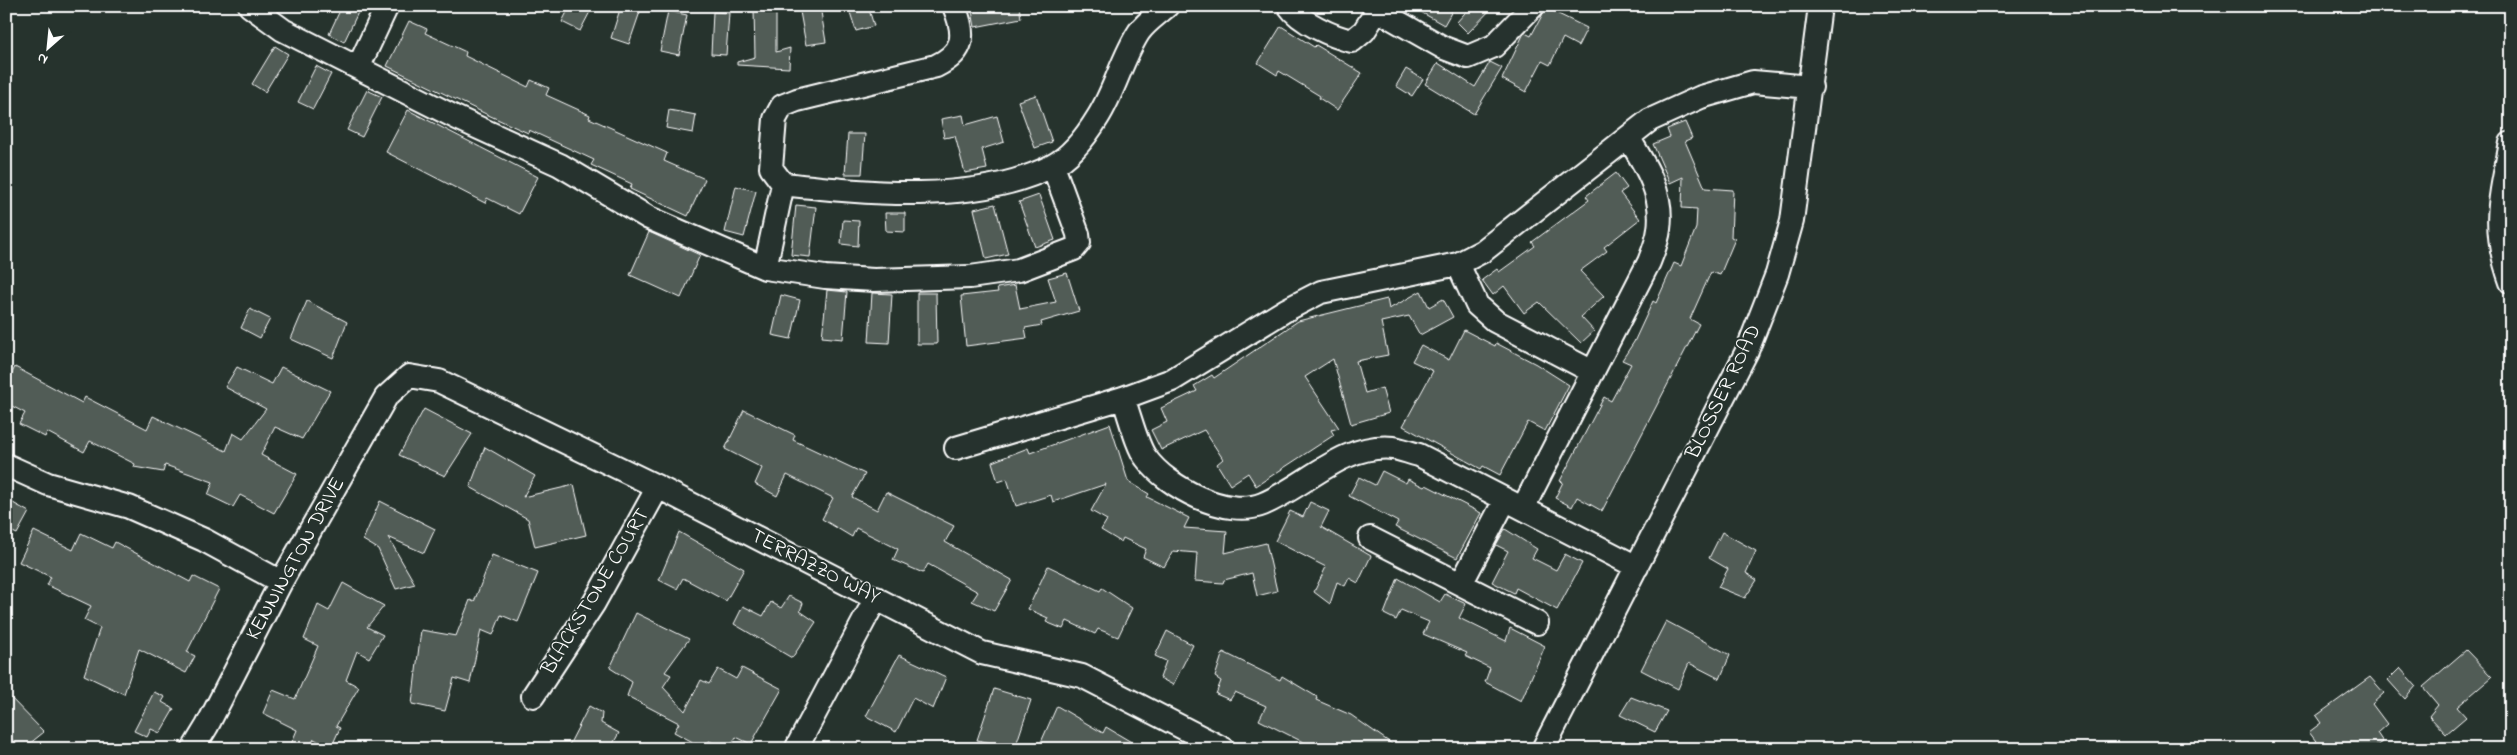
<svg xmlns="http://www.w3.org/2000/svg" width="2517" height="755" font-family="'Indie Flower',sans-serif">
	<rect width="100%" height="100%" fill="#26332d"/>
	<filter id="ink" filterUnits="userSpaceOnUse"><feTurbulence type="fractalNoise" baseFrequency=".02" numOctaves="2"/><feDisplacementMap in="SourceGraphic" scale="10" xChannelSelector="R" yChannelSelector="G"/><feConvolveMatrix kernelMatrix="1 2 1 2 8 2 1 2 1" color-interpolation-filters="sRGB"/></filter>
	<g filter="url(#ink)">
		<!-- building -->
		<path fill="#515c57" stroke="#fff" d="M342,6H361L344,42L329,34Z
			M570,6H593L580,31L562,22Z
			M621,6H642L629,44L611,38Z
			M799,6H820L826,42L806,45Z
			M848,6H868L874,26L856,31Z
			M971,6H1019L1021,18L975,27Z
			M1410,6H1444L1452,11L1444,25Z
			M1471,6H1494L1468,33L1457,22Z
			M776,8V52L790,48L789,68L737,65V62L755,57L754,9Z
			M1546,8L1587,28L1578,46L1563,38L1550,65L1542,61L1526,92L1502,79L1523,35L1525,33L1531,36Z
			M668,11L687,15L679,55L660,51Z
			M713,12L729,13L726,55L711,54Z
			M409,21L427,29L425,33L466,52L465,56L528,87L531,80L549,88L546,95L590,115L589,118L667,153L664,161L705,179L688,216L630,189L632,184L591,165L594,160L529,130L528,133L486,114L387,66Z
			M1281,26L1314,47L1316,45L1362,73L1337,110L1319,98L1320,96L1279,71L1277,75L1258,63Z
			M275,46L288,54L265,92L252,84Z
			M1490,62L1502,68L1474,114L1425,84L1438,63L1475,87Z
			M316,66L331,74L313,109L298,102Z
			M1406,69L1423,79L1412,96L1396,86Z
			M367,90L382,97L362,137L347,130Z
			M1036,95L1052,142L1035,148L1018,101Z
			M408,110L538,177L519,214L487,198L485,203L386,152Z
			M669,110L696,115L693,133L666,128Z
			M963,115L965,125L997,116L1004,142L982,149L987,169L965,173L955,136L944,138L941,119Z
			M1685,122L1692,138L1685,141L1705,188L1733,190L1731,237L1735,239L1720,275L1711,272L1690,319L1699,324L1602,511L1577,497L1572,507L1555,498L1563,482L1560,481L1604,397L1611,401L1631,364L1622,360L1634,342L1653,301L1656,303L1674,263L1681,266L1696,228L1697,209L1682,208L1683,177L1670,183L1653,144L1670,137L1667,129Z
			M848,134H865L862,174H845Z
			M1616,173L1627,188L1620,193L1640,219L1604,247L1607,251L1580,271L1604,296L1581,317L1594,331L1581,343L1539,302L1524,313L1504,286L1493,295L1482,280L1497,269L1499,272L1535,246L1532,242L1589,200L1586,196Z
			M736,186L756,191L744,237L725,232Z
			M1039,195L1055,240L1035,247L1019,202Z
			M995,204L1008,254L986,259L974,209Z
			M796,205L816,207L810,257L791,255Z
			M885,213H905V232L886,231Z
			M843,220L859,221L858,246L841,244Z
			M649,232L700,255L681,298L630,275Z
			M1067,273L1079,311L1041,322L1042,325L1025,328L1027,338L966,346L961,296L998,292L997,288L1015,285L1020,309L1056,302L1048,278Z
			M827,290L847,292L843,339L822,337Z
			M1421,291L1429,307L1443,299L1453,317L1420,335L1409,316L1381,322L1388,355L1356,361L1365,393L1382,388L1389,413L1351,424L1333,359L1305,377L1339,428L1331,430L1334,435L1256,486L1248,473L1230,485L1217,464L1223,459L1204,430L1161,450L1151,430L1167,422L1161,408L1197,391L1194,386L1212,375L1214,378L1298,321L1387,299L1389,309Z
			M872,293L892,294L889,343L869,342Z
			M917,293H936L937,344H917Z
			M781,295L800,300L791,339L772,335Z
			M307,301L347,322L333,358L291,339Z
			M250,309L270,319L260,338L241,328Z
			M1464,330L1495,346L1496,343L1536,364L1569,385L1545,431L1528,422L1500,475L1483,466L1481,469L1403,426L1433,371L1412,361L1421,345L1449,360Z
			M15,367L82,403L85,397L147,429L153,416L226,451L233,433L243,439L266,409L225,387L237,367L272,384L281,367L330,391L302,439L275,427L261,455L297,474L274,513L240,495L233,507L208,495L213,482L165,465L163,472L134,467L135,464L90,441L84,452L47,432L45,437L19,424L25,413L6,403V385Z
			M424,409L472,434L445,476L399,455Z
			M744,410L795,435L793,440L865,474L852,497L877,510L886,492L954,526L945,542L1012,580L994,611L972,601L978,592L928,564L923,573L893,560L898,549L856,528L852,537L822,519L833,498L787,475L777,496L755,484L762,468L725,449Z
			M1110,424L1128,481L1149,494L1147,497L1189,518L1184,528L1227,531L1225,553L1266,543L1277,591L1257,596L1252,573L1224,580L1223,583L1195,581L1197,553L1173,551L1164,567L1143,557L1146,549L1123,538L1121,542L1101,530L1107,520L1091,511L1106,484L1053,502L1051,495L1016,506L1007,479L998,482L992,462L1028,448L1030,453Z
			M485,447L535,476L523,497L574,485L586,535L535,547L528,519L470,487Z
			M1382,471L1406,483L1408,479L1424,487L1426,485L1481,513L1457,558L1395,527L1398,522L1349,496L1359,477L1375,485Z
			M6,499L29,512L17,534L6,529Z
			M380,501L435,529L424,553L388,537L415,584L396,589L378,549L363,540Z
			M1310,502L1329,511L1321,527L1371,556L1358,583L1349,578L1345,586L1337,582L1330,604L1314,592L1326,567L1275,541L1290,511L1303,517Z
			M1505,529L1537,549L1532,558L1556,570L1565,554L1582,563L1557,610L1516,588L1514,593L1492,582L1508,551L1496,545Z
			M34,531L73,550L81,533L112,548L115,542L190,582L193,576L219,589L187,652L195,656L186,673L139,649L124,694L84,675L100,628L84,620L91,606L47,585L51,577L19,562Z
			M679,532L744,569L726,601L683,578L677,589L659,580Z
			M1722,532L1756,551L1746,573L1757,580L1745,598L1718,587L1728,569L1709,558Z
			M492,555L538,573L518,622L501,615L493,635L481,630L470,683L454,678L445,711L412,704L421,630L456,636L470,600L474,602Z
			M1048,566L1100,591L1102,588L1132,608L1118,637L1098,629L1095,634L1067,621L1063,629L1046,622L1048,618L1028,609Z
			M1398,578L1440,602L1445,594L1466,604L1459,618L1506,641L1510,628L1545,646L1521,701L1485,682L1490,668L1465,656L1467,653L1423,634L1429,622L1401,610L1396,620L1384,614Z
			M343,583L384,606L367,627L383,635L369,658L357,651L346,680L359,687L336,726L340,728L331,748L314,739L309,749H289L297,730L263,713L273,690L295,699L318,646L304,639L318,605L329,611Z
			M789,596L803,603L800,611L816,622L792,658L734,624L743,606L763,616L771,602L781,608Z
			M636,613L689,639L665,672L671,675L663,687L685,711L701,680L709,684L718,669L736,679L742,668L782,689L751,744L736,737L728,749L709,741L704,748L674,732L679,723L627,696L632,682L610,668Z
			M1666,621L1730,655L1720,679L1689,663L1678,689L1641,670Z
			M1167,631L1193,645L1173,685L1160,678L1166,661L1155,656Z
			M2466,650L2492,677L2457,707L2466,717L2446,734L2429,716L2438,705L2423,687Z
			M1223,652L1280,680L1282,676L1317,697L1316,700L1351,715L1399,749H1317L1259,720L1266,706L1235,692L1230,700L1216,694L1221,681L1215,677Z
			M899,655L946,677L933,709L913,698L896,732L866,716Z
			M2400,668L2416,686L2405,699L2388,680Z
			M2370,677L2384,693L2372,704L2387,724L2377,733L2383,742L2373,749H2322L2309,732L2321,723L2316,716Z
			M994,689L1031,700L1015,748L977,740Z
			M154,692L165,697L162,702L174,709L160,733L151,729L147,737L134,731Z
			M6,693L44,732L23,749L6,735Z
			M1631,697L1667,711L1655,732L1620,715Z
			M589,706L602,713L601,723L619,733L610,749H567Z
			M1057,706L1103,733L1106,727L1143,749H1038Z"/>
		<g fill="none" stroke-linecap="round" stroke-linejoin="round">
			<defs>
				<path id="minor" d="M250,6L283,30L457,118L560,165L649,218L765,268L825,277L874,280L970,277L1019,270L1074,249L1079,243L1078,234L1053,166
					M954,6C966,35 965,52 936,66L797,100L782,106L775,119L771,168L783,184C865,193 976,205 1052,166C1072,156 1087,135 1098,117C1115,90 1122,58 1139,32C1146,22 1158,14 1167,6
					M1289,6C1300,22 1333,37 1352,41L1364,31L1380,6
					M1377,10L1444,48L1468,57L1494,46L1533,6
					M358,68L387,6
					M2511,143C2500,199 2491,227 2511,282
					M1458,264L1477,305L1495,321L1593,372
					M765,268L783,184
					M1123,398C1129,413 1137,447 1146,458C1167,487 1227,519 1263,504C1306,486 1343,443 1393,448C1401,449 1410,453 1419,455L1637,567
					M956,448L1123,398L1172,380L1286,310L1321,292L1458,264L1483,251L1650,120L1701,97L1753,82L1811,87
					M6,465L48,484L129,507L204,540L281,582
					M1523,508L1649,262C1653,252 1658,240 1659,229C1664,195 1646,166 1629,139
					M1370,538L1537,623
					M1461,584L1505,500
					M533,696L594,603L658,487
					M193,749L207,726L281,582L386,397L409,376L439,381L658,487L982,653L1082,676L1224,749
					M796,749L876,598
					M1543,749L1747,351L1777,274L1792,221L1820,6"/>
			</defs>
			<!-- minor casing -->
			<use href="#minor" stroke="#fff" stroke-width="26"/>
			<!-- minor -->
			<use href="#minor" stroke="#26332d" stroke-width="22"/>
		</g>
	</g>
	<g text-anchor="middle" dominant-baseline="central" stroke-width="4" stroke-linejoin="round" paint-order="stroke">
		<!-- street labels -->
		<g font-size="21" fill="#fff" stroke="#26332d">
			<text transform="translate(1724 392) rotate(-64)">BLOSSER ROAD</text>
			<text transform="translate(296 559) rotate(-61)">KENNINGTON DRIVE</text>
			<text transform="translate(815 567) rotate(27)">TERRAZZO WAY</text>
			<text transform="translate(596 592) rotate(-59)">BLACKSTONE COURT</text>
		</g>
	</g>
	<!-- margin -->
	<rect width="2517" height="755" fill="none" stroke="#26332d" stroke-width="25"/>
	<rect x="12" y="12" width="2492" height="730" fill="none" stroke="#fff" stroke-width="2" filter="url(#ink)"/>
	<!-- north arrow -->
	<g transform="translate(48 48) rotate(207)" stroke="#26332d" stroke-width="4" paint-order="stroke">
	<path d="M0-4L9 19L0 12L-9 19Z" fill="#ffffff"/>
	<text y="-8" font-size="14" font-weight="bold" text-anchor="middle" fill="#ffffff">N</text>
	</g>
</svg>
